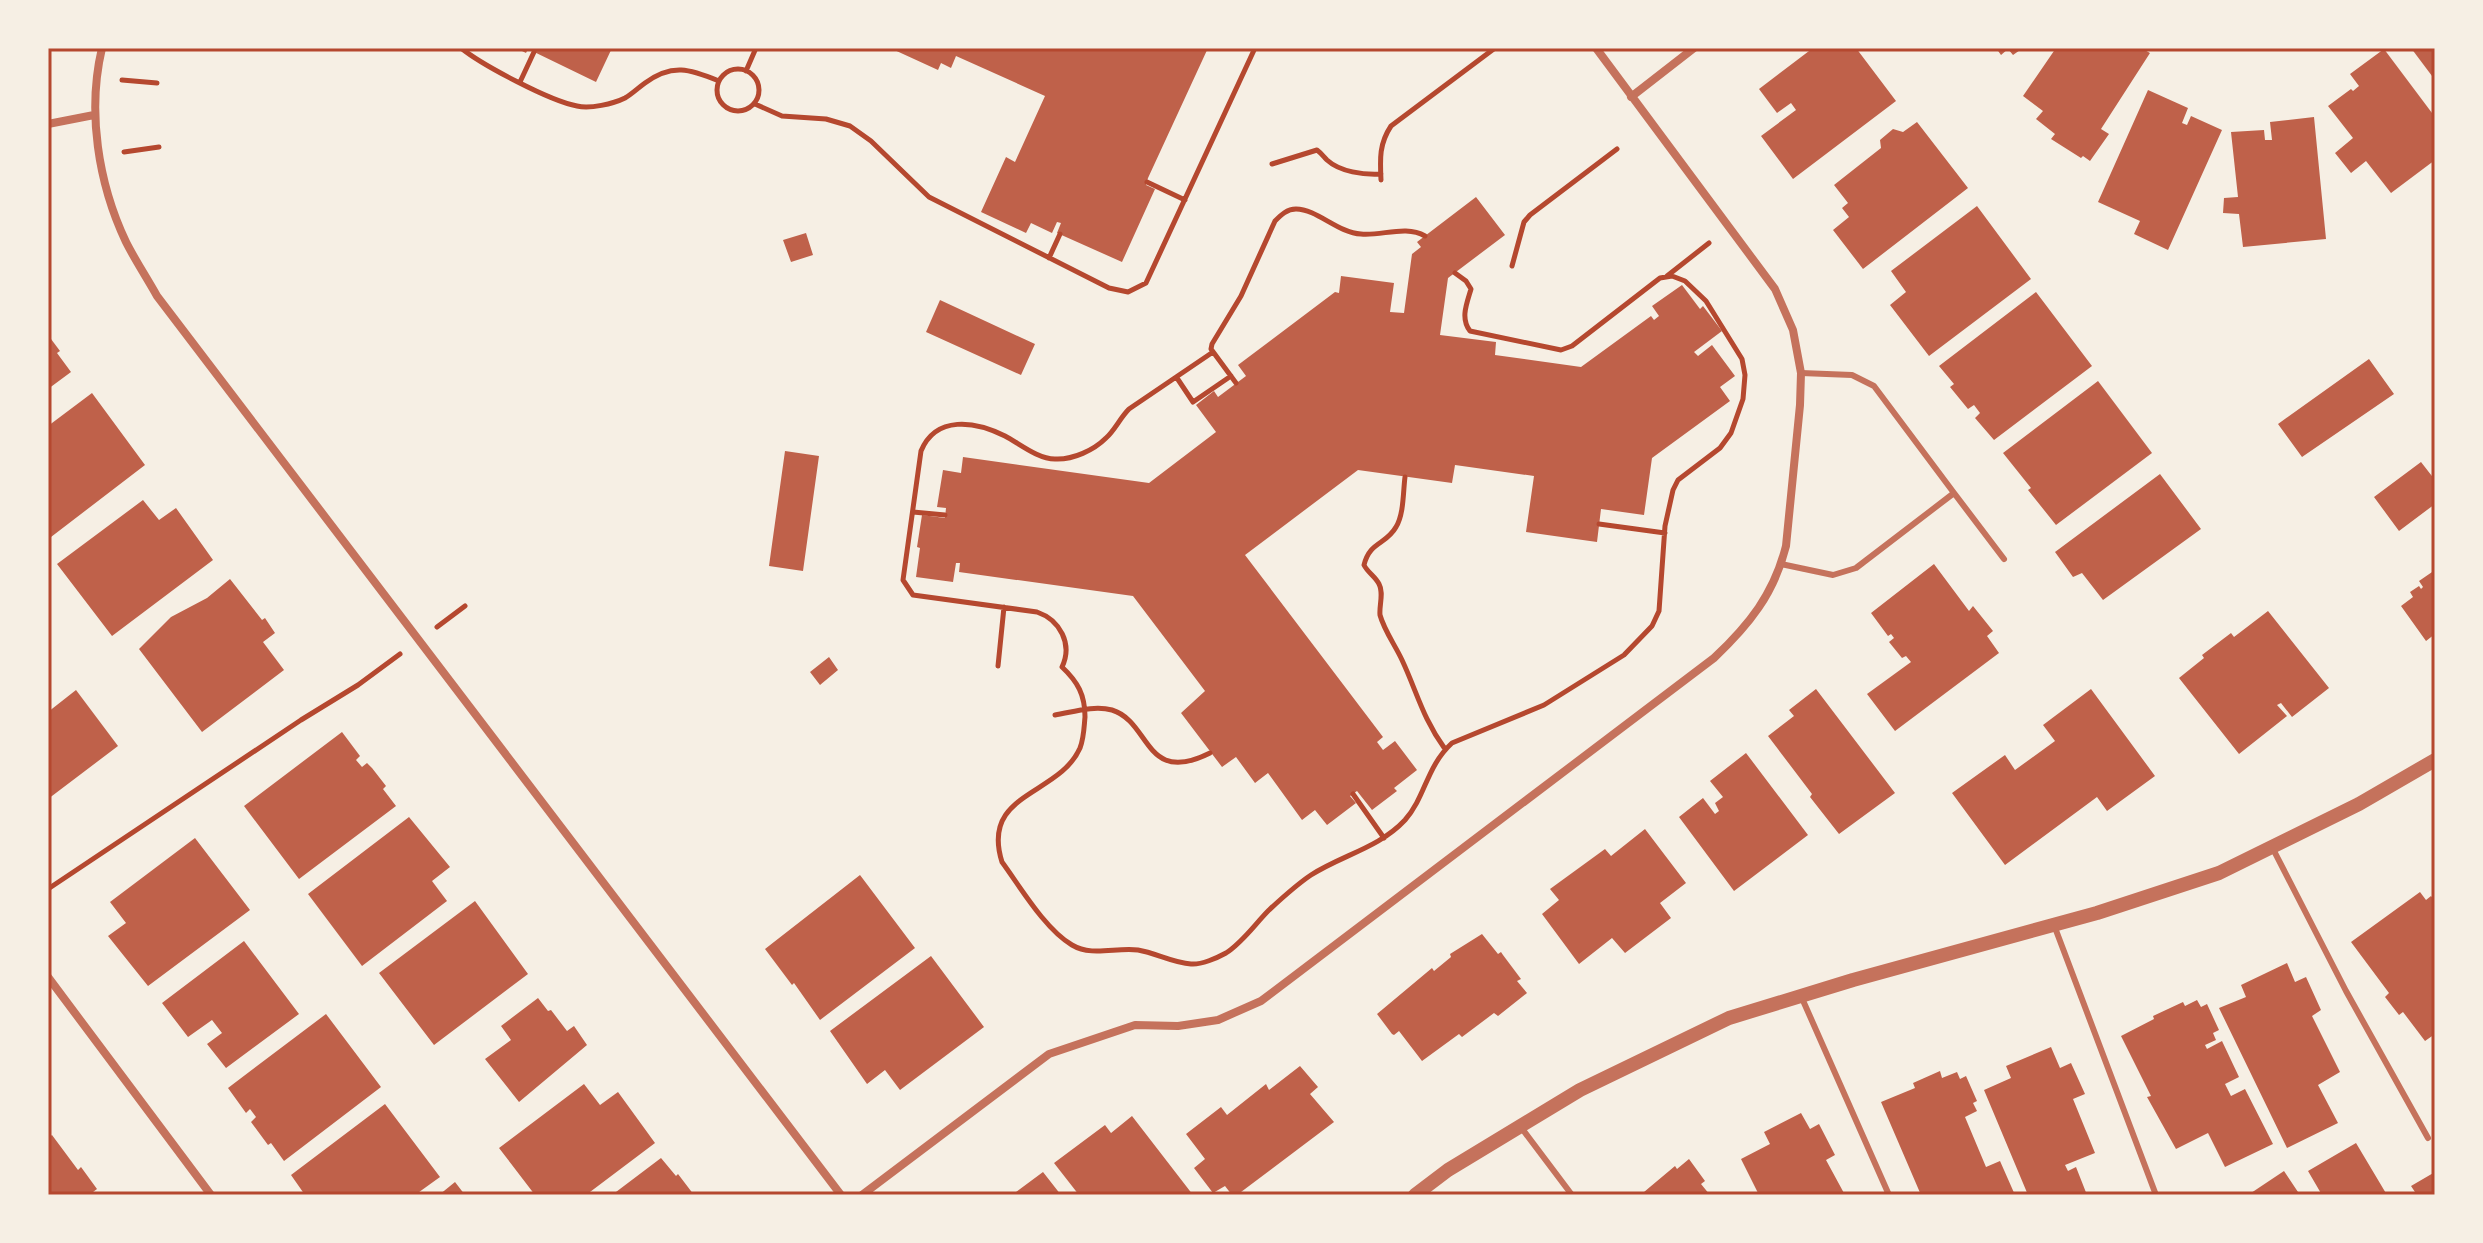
<svg xmlns="http://www.w3.org/2000/svg" width="2483" height="1243" font-family="Bitter,serif">
	<rect width="100%" height="100%" fill="#f6efe4"/>
	<!-- building -->
	<path fill="#bf614a" d="M516,48H612L596,82L528,49L526,53Z
		M890,48H1208L1148,178L1146,185L1155,189L1122,262L1057,233L1061,223L1057,222L1052,233L1031,223L1026,233L981,212L1006,157L1015,162L1045,96L956,56L951,68L941,63L938,70Z
		M1813,48H1856L1896,101L1793,179L1761,136L1796,110L1791,103L1777,113L1759,89Z
		M1996,48H2023L2013,55L2008,49L2001,55Z
		M2056,48H2141L2150,53L2101,129L2109,134L2090,161L2083,156L2081,158L2051,139L2055,134L2036,119L2043,111L2023,96Z
		M2411,48H2435V80Z
		M2384,49L2435,117V160L2391,193L2366,161L2351,173L2335,153L2353,138L2328,106L2351,89L2353,91L2359,86L2350,74Z
		M2148,90L2188,108L2182,123L2187,125L2191,116L2222,130L2168,250L2134,234L2140,221L2098,202Z
		M2314,117L2326,239L2243,247L2239,214L2223,213L2224,198L2238,197L2231,132L2264,130L2265,140H2272L2270,122Z
		M1917,122L1968,188L1863,269L1833,230L1849,217L1842,208L1848,203L1834,185L1881,148L1880,140L1893,129L1903,132Z
		M1476,197L1505,235L1448,278L1440,335L1496,342L1495,355L1581,367L1651,316L1654,320L1659,316L1652,306L1682,285L1700,309L1703,306L1722,331L1694,352L1698,356L1712,345L1735,376L1720,387L1730,401L1652,458L1644,515L1601,509L1597,542L1526,532L1534,476L1455,465L1452,483L1358,470L1245,555L1383,737L1377,742L1383,750L1395,741L1417,770L1394,788L1397,791L1372,810L1357,791L1350,796L1356,803L1327,825L1315,810L1302,820L1268,773L1255,783L1236,757L1222,767L1181,713L1205,691L1133,596L959,572L960,563H956L953,582L916,577L920,548L917,547L922,515L945,518L946,508L937,507L943,470L961,473L963,457L1149,483L1216,432L1196,405L1214,391L1218,397L1246,376L1238,365L1335,292L1339,293L1341,276L1394,283L1390,312L1404,313L1412,254L1421,247L1417,242Z
		M1977,206L2031,279L1929,356L1890,305L1906,292L1891,271Z
		M806,233L813,255L791,262L783,240Z
		M2036,292L2092,366L1994,440L1975,418L1980,413L1974,405L1968,409L1950,387L1954,384L1939,366Z
		M940,300L1035,344L1021,375L926,332Z
		M48,335L60,351L57,353L71,372L48,389Z
		M2369,359L2394,394L2302,457L2278,424Z
		M2098,381L2152,453L2056,525L2028,490L2031,488L2003,453Z
		M92,393L145,465L51,537L48,533V426Z
		M785,451L819,456L803,571L769,566Z
		M2421,462L2435,480V504L2399,531L2374,497Z
		M2160,474L2201,529L2103,600L2082,573L2073,577L2055,552Z
		M143,500L159,520L176,508L213,560L112,636L57,564Z
		M1934,564L1969,611L1973,606L1993,631L1987,636L1999,653L1895,731L1867,694L1911,662L1906,656L1902,658L1889,642L1894,638L1891,634L1888,636L1871,613Z
		M2435,570V634L2426,641L2401,606L2413,597L2410,592L2419,586L2421,589L2423,587L2419,581Z
		M230,579L262,620L265,618L275,633L263,642L284,670L202,732L139,649L171,617L207,598Z
		M2268,611L2329,688L2292,717L2281,703L2277,705L2287,716L2239,754L2179,678L2204,658L2202,655L2231,633L2234,637Z
		M829,657L838,670L820,685L810,672Z
		M1816,689L1895,793L1839,834L1810,797L1812,794L1768,736L1794,716L1789,710Z
		M2091,689L2155,776L2107,811L2097,797L2005,865L1952,793L2005,755L2015,770L2055,741L2043,725Z
		M76,690L118,746L48,799V712Z
		M342,732L360,756L356,760L362,767L367,763L372,768L386,786L383,789L396,806L299,879L244,806Z
		M1746,753L1808,835L1734,891L1679,817L1703,798L1715,814L1719,811L1715,803L1723,797L1710,781Z
		M409,817L450,867L432,881L447,901L362,966L308,894Z
		M1645,829L1686,883L1660,903L1671,918L1625,953L1612,938L1579,964L1542,914L1559,900L1550,889L1605,849L1611,856Z
		M195,838L250,910L148,986L108,936L126,923L110,902Z
		M860,875L915,948L820,1020L794,983L792,985L765,949Z
		M2420,892L2426,900L2431,896L2435,901V1034L2425,1041L2403,1012L2399,1015L2385,997L2389,993L2351,942Z
		M475,901L528,974L434,1045L379,973Z
		M1482,934L1498,954L1501,952L1503,955L1521,979L1517,981L1527,993L1498,1016L1494,1013L1462,1037L1459,1034L1422,1061L1399,1031L1394,1035L1392,1034L1377,1014L1432,968L1434,971L1451,957L1450,954Z
		M244,941L299,1014L226,1068L207,1044L222,1033L212,1020L188,1037L162,1003Z
		M931,956L984,1027L900,1090L885,1070L867,1084L830,1031Z
		M2287,963L2295,982L2306,977L2321,1010L2312,1016L2340,1072L2318,1085L2338,1123L2287,1148L2219,1008L2246,997L2241,985Z
		M538,998L548,1011L551,1010L567,1031L574,1026L587,1045L519,1102L485,1059L511,1040L501,1026Z
		M2197,1000L2201,1007L2207,1004L2219,1030L2213,1033L2216,1040L2205,1045L2207,1049L2222,1041L2239,1077L2225,1084L2231,1096L2245,1089L2273,1144L2225,1167L2208,1133L2176,1149L2147,1097L2151,1096L2121,1036L2154,1019L2153,1016L2183,1002L2185,1006Z
		M326,1014L381,1087L284,1161L271,1143L268,1145L251,1122L256,1117L250,1109L246,1113L228,1088Z
		M2051,1047L2060,1068L2071,1063L2085,1094L2073,1099L2095,1153L2065,1165L2068,1171L2076,1167L2087,1195H2028L1984,1090L2011,1078L2006,1066Z
		M1300,1066L1318,1087L1310,1094L1334,1122L1237,1195H1232L1225,1186L1213,1193L1194,1168L1205,1159L1186,1134L1221,1107L1227,1115L1266,1084L1269,1090Z
		M1940,1071L1942,1078L1957,1072L1960,1079L1966,1076L1977,1101L1973,1103L1977,1111L1965,1117L1986,1167L2000,1161L2015,1195H1921L1881,1102L1915,1088L1913,1083Z
		M584,1084L600,1105L618,1092L655,1143L586,1195H535L499,1148Z
		M385,1104L440,1177L415,1195H305L291,1175Z
		M1801,1113L1810,1129L1819,1124L1835,1155L1826,1160L1845,1195H1759L1741,1159L1770,1144L1764,1132Z
		M1132,1116L1193,1195H1079L1054,1163L1105,1125L1111,1133Z
		M52,1135L78,1170L81,1167L97,1189L89,1195H48V1138Z
		M2356,1143L2387,1195H2322L2308,1171Z
		M661,1158L676,1176L678,1174L694,1195H612Z
		M1689,1159L1705,1181L1701,1184L1710,1195H1647L1644,1192L1675,1166L1677,1169Z
		M2284,1171L2300,1195H2248Z
		M1043,1172L1061,1195H1012Z
		M2435,1172V1195H2410L2415,1192L2411,1186Z
		M455,1182L465,1195H439Z"/>
	<g fill="none" stroke-linecap="round" stroke-linejoin="round">
		<!-- path -->
		<path stroke="#b5482f" stroke-width="5" d="M461,48C482,65 550,101 577,106C590,109 613,104 625,98C632,94 638,88 645,83C672,63 690,69 719,81
			M717 90a21 21 0 1 1 42 0a21 21 0 1 1-42 0Z
			M746,71L756,48
			M122,80L157,83
			M520,82L534,52
			M755,104L782,116L826,119L850,126L871,141L929,197L1109,288L1128,292L1146,283L1255,48
			M124,152L159,147
			M1272,164L1317,150C1321,153 1324,157 1327,160C1340,172 1364,175 1381,174
			M1381,180C1380,159 1379,144 1391,126L1495,48
			M1147,182L1185,200
			M1049,258L1060,234
			M1512,266L1524,222L1530,215L1617,149
			M1667,276L1709,243
			M1213,352L1129,409C1120,418 1115,430 1106,438C1094,450 1073,460 1055,459C1038,459 1020,444 1005,436C975,421 936,415 921,451L903,580L913,595L1037,612C1060,620 1073,644 1062,667C1078,682 1085,695 1085,717C1084,727 1084,738 1080,748C1059,796 980,792 1002,862C1021,888 1045,929 1072,945C1092,957 1116,947 1138,950C1156,953 1173,963 1191,964C1201,965 1217,958 1226,953C1243,942 1255,924 1269,910C1282,898 1296,885 1311,875C1342,855 1379,848 1405,820C1426,796 1426,767 1452,743L1544,705L1624,655L1652,626L1659,611L1665,526L1673,490L1678,480L1720,448L1731,433L1743,399L1745,375L1742,359L1706,301L1685,281L1672,276L1660,278L1572,346L1561,350L1470,331C1460,318 1467,303 1471,289L1466,281L1455,273
			M1177,378L1193,402L1231,376
			M1236,383L1211,349L1212,344L1241,296L1275,221C1281,215 1287,209 1296,209C1317,209 1338,233 1361,234C1382,236 1406,225 1425,236
			M1405,477C1403,492 1404,514 1396,527C1386,545 1370,541 1364,565C1368,573 1375,576 1379,584C1384,593 1379,605 1380,615C1384,630 1395,645 1402,660C1417,692 1423,719 1445,749
			M913,512L945,515
			M1599,524L1665,533
			M437,627L465,606
			M998,666L1004,607
			M1055,715C1073,712 1094,705 1112,710C1151,722 1144,786 1210,753
			M1353,794L1384,838
			M48,889L301,720L358,685L400,654"/>
		<!-- service -->
		<path stroke="#c5725c" stroke-width="6" d="M1954,493L2004,559
			M1781,564L1833,575L1856,568L1954,493L1874,386L1852,375L1801,373
			M2272,847L2346,991L2428,1138
			M2054,925L2156,1195
			M1801,996L1889,1195
			M1520,1126L1572,1195"/>
		<!-- minor -->
		<path stroke="#c5725c" stroke-width="8" d="M102,48C87,111 98,183 126,242C135,260 147,278 157,296L841,1195
			M1631,97L1694,48
			M48,124L94,115
			M48,977L211,1195
			M862,1195L1049,1054L1135,1025L1178,1026L1218,1020L1261,1001L1714,658C1749,625 1774,594 1786,546L1800,405L1801,373L1793,330L1775,289L1596,48"/>
		<!-- tertiary -->
		<path stroke="#c5725c" stroke-width="14" d="M1415,1195L1448,1170L1580,1090L1729,1018L1853,980L2097,913L2219,873L2359,804L2435,760"/>
	</g>
	<!-- border -->
	<rect width="2483" height="1243" fill="none" stroke="#f6efe4" stroke-width="100"/>
	<rect x="50" y="50" width="2383" height="1143" fill="none" stroke="#b5482f" stroke-width="3"/>
</svg>
